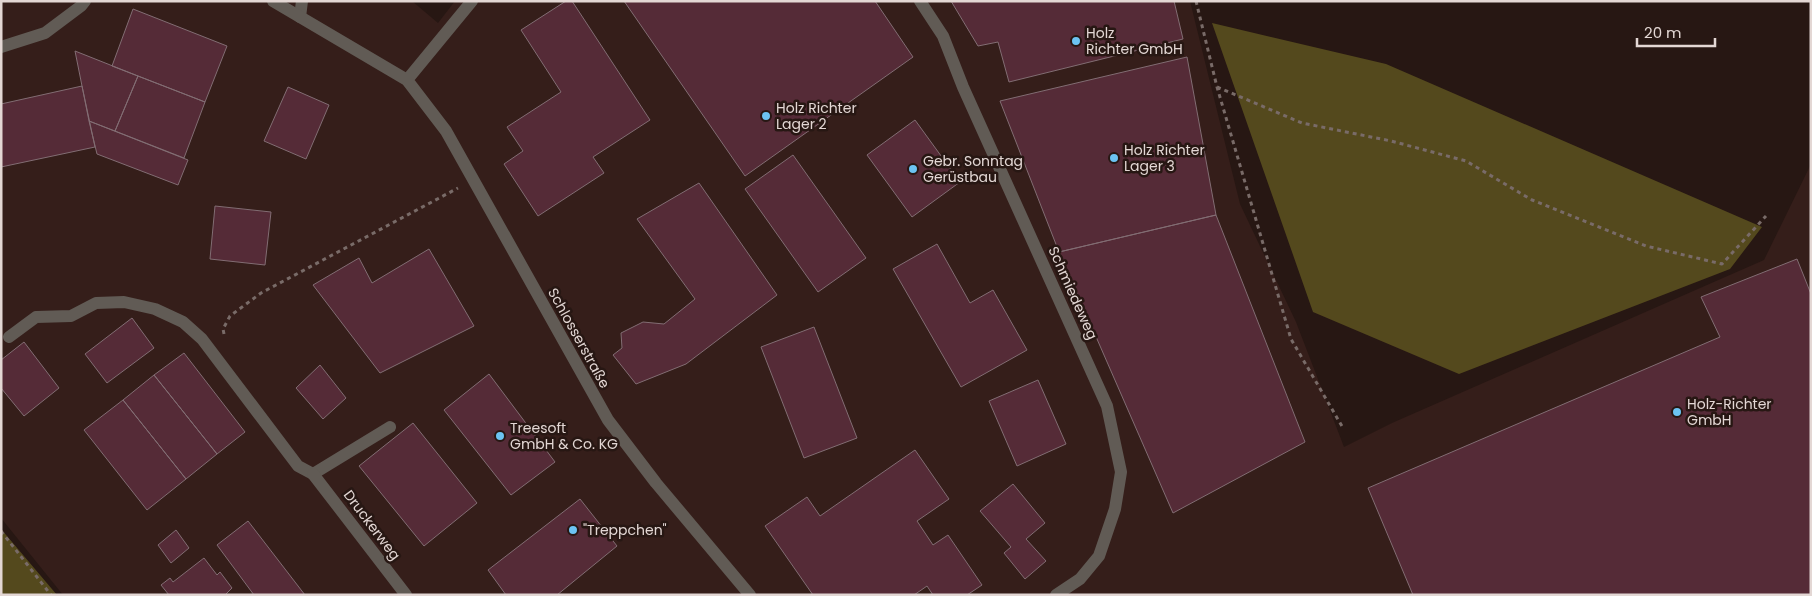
<svg xmlns="http://www.w3.org/2000/svg" width="1812" height="596" font-family="Poppins,sans-serif">
	<rect width="100%" height="100%" fill="#271713"/>
	<!-- built -->
	<path fill="#351e1a" d="M1,1H412L438,23L455,1H1190L1240,204L1296,322L1344,447L1392,423L1764,260L1811,164V595H63L1,518Z"/>
	<!-- forest -->
	<path fill="#54491d" d="M1212,23L1386,64L1762,227L1730,269L1459,374L1313,312Z
		M1,529L57,595H1Z"/>
	<!-- building -->
	<path fill="#552b37" stroke="#826d73" d="M566,1H572L650,120L593,157L604,173L538,216L504,164L523,151L507,127L561,92L521,30Z
		M624,1H875L913,57L745,176Z
		M951,1H1174L1183,39L1009,82L998,42L978,46Z
		M133,9L227,46L205,102L112,66Z
		M75,51L138,76L115,131L89,121Z
		M1187,57L1216,215L1059,252L1000,101Z
		M138,76L205,102L184,158L115,131Z
		M82,86L95,147L1,167V104Z
		M288,87L329,105L306,159L264,141Z
		M915,120L960,182L912,217L867,155Z
		M89,121L188,160L178,185L97,154Z
		M793,155L866,258L818,292L745,189Z
		M699,183L777,295L686,364L636,384L613,355L622,348L621,333L643,322L664,324L695,299L637,219Z
		M215,206L271,212L265,265L210,259Z
		M1216,215L1305,442L1173,513L1059,252Z
		M937,244L970,303L993,290L1027,350L961,387L893,269Z
		M429,249L474,326L380,373L313,285L359,258L372,283Z
		M1797,259L1811,294V595H1413L1368,488L1720,337L1701,297Z
		M132,318L154,348L107,383L85,354Z
		M814,327L857,438L804,458L761,347Z
		M24,342L59,388L24,416L1,388V360Z
		M184,353L245,432L217,454L154,375Z
		M320,365L346,398L323,419L296,388Z
		M489,374L555,462L511,495L444,410Z
		M154,375L217,454L186,479L123,400Z
		M1038,380L1066,444L1017,466L989,401Z
		M123,400L186,479L147,510L84,430Z
		M413,423L477,503L424,546L359,466Z
		M915,450L949,499L917,521L933,545L948,535L982,585L967,595H933L927,586L914,595H813L765,526L807,497L820,516Z
		M1013,484L1045,523L1026,539L1046,561L1025,579L1004,553L1011,547L980,511Z
		M580,499L617,546L557,595H506L488,570Z
		M248,521L305,595H254L217,545Z
		M176,530L189,548L171,563L158,545Z
		M204,558L217,575L220,572L232,588L225,595H169L161,585L170,578L173,582Z"/>
	<g fill="none" stroke-linecap="round" stroke-linejoin="round">
		<!-- path -->
		<path stroke="#796b68" stroke-width="3" stroke-dasharray="4 4" stroke-linecap="butt" d="M1196,1L1217,87L1291,339L1343,428
			M1217,87L1302,123L1391,141L1466,161L1532,200L1646,246L1722,264L1766,216
			M224,334L223,329L230,316L261,293L458,188
			M1,531L51,595"/>
		<!-- service -->
		<path stroke="#615b55" stroke-width="12" d="M300,17L302,1
			M9,337L36,317L71,316L96,303L124,302L155,309L183,322L202,339L298,466L313,474L390,427"/>
		<!-- minor -->
		<path stroke="#615b55" stroke-width="12" d="M273,1L407,80L446,131L608,420L656,483L750,595
			M920,1L943,36L963,87L1107,406L1121,472L1115,509L1099,556L1080,579L1056,595
			M1,47L45,33L81,6L85,1
			M407,80L472,1
			M313,474L406,595"/>
	</g>
	<!-- markers -->
	<g fill="#6cc3f2" stroke="#271713" stroke-width="2">
		<circle cx="1076" cy="41" r="5"/>
		<circle cx="766" cy="116" r="5"/>
		<circle cx="1114" cy="158" r="5"/>
		<circle cx="913" cy="169" r="5"/>
		<circle cx="1677" cy="412" r="5"/>
		<circle cx="500" cy="436" r="5"/>
		<circle cx="573" cy="530" r="5"/>
	</g>
	<g text-anchor="middle" dominant-baseline="central" stroke-width="5" stroke-linejoin="round" paint-order="stroke">
		<!-- poi labels -->
		<g font-size="14" fill="#e3d7d4" stroke="#271713" text-anchor="start">
			<text x="1086" y="33">Holz<tspan x="1086" dy="16">Richter GmbH</tspan></text>
			<text x="776" y="108">Holz Richter<tspan x="776" dy="16">Lager 2</tspan></text>
			<text x="1124" y="150">Holz Richter<tspan x="1124" dy="16">Lager 3</tspan></text>
			<text x="923" y="161">Gebr. Sonntag<tspan x="923" dy="16">Gerüstbau</tspan></text>
			<text x="1687" y="404">Holz-Richter<tspan x="1687" dy="16">GmbH</tspan></text>
			<text x="510" y="428">Treesoft<tspan x="510" dy="16">GmbH &amp; Co. KG</tspan></text>
			<text x="583" y="530">"Treppchen"</text>
		</g>
		<!-- street labels -->
		<g font-size="14" fill="#e3d7d4" stroke="#271713">
			<text transform="translate(1073 293) rotate(66)">Schmiedeweg</text>
			<text transform="translate(579 338) rotate(61)">Schlosserstraße</text>
			<text transform="translate(372 525) rotate(53)">Druckerweg</text>
		</g>
	</g>
	<!-- border -->
	<rect width="1812" height="596" fill="none" stroke="#e3d7d4" stroke-width="5"/>
	<!-- scale -->
	<path d="M1637 38v8h78v-8" fill="none" stroke="#e3d7d4" stroke-width="2.5"/>
	<text x="1644" y="38" font-size="15" fill="#e3d7d4" stroke="#271713" stroke-width="4" paint-order="stroke">20 m</text>
</svg>
